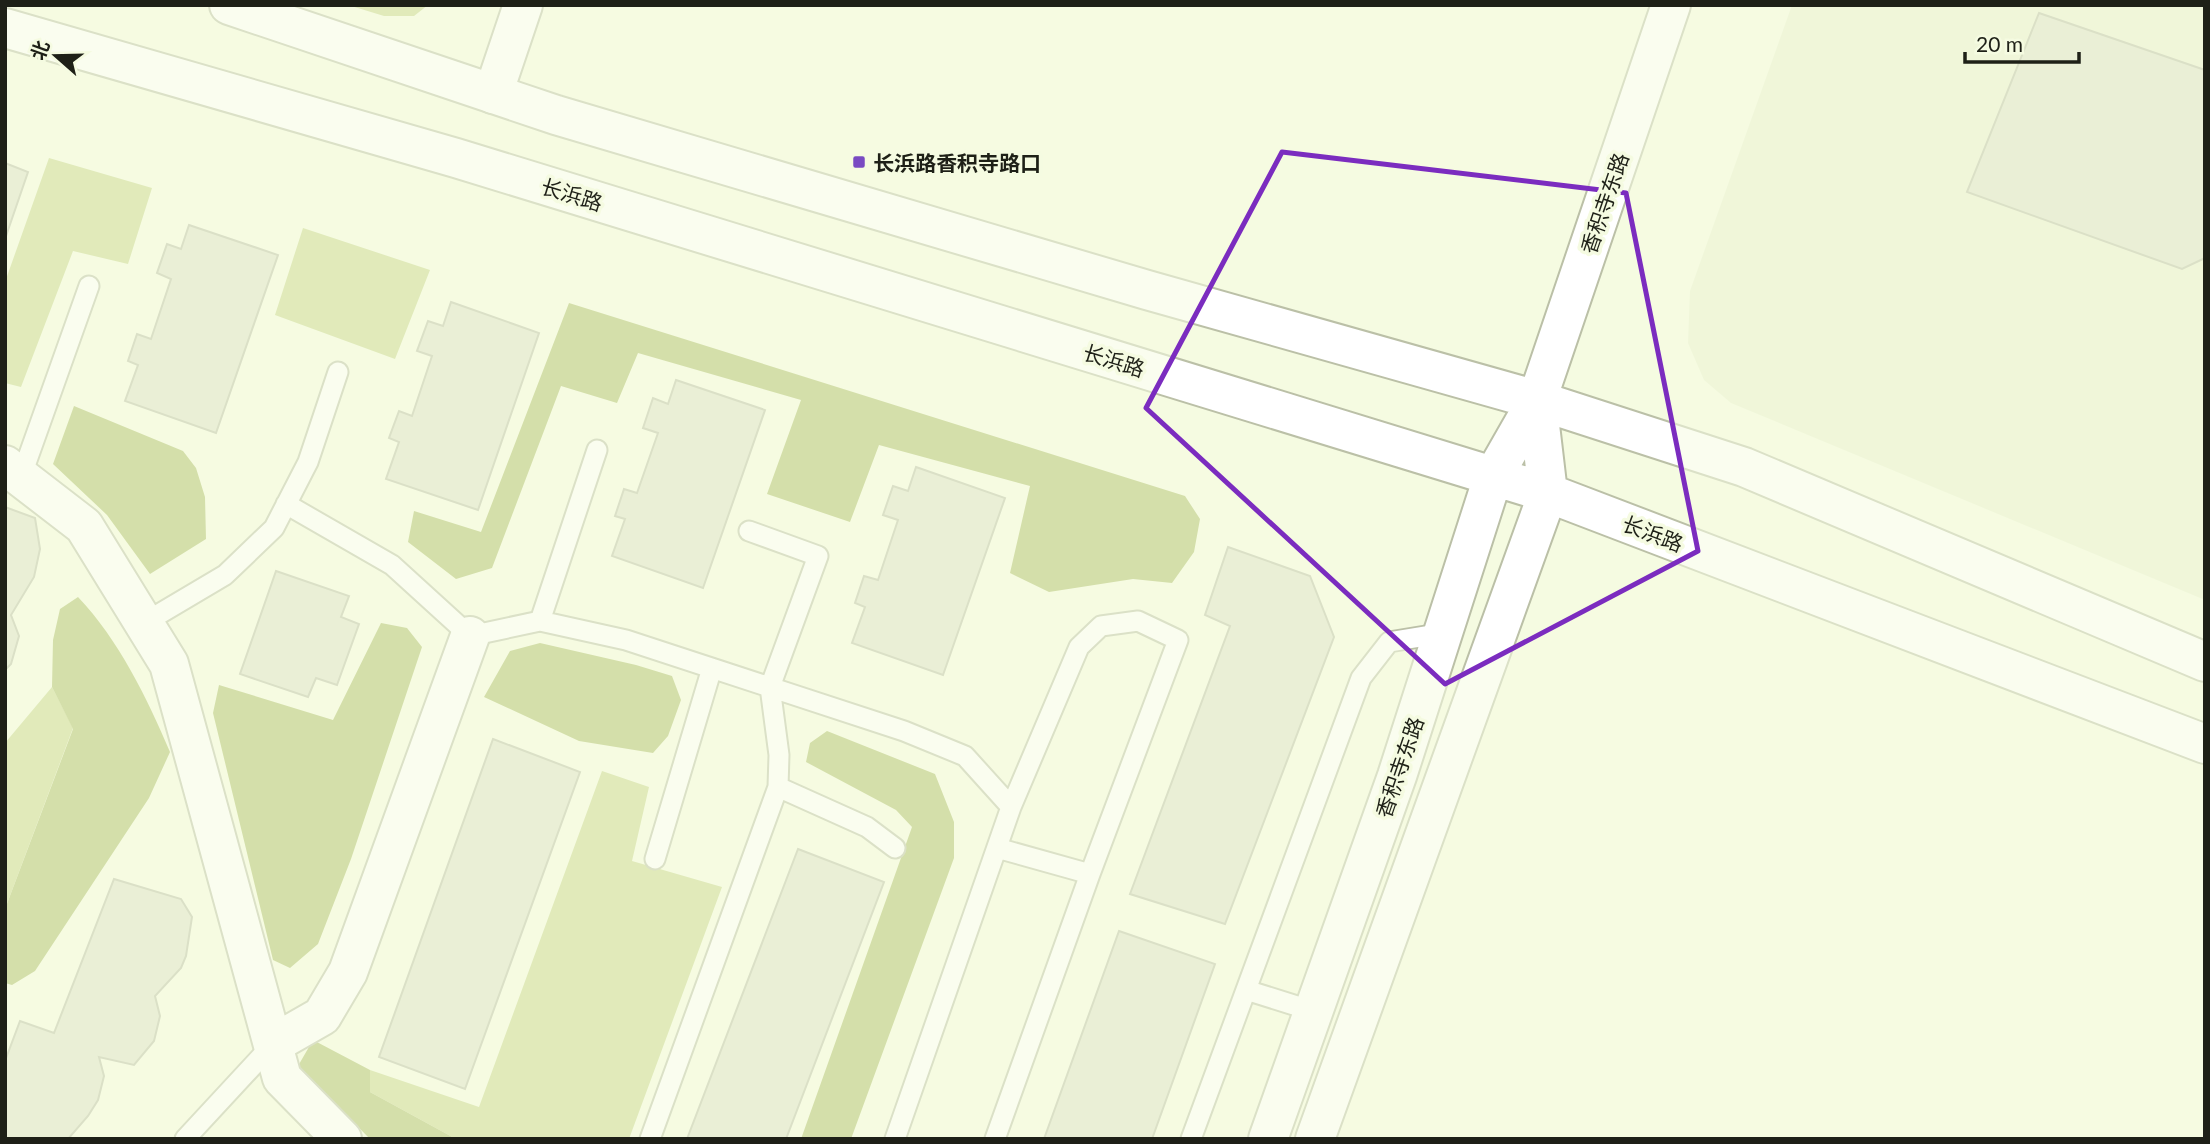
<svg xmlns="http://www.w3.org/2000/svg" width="2210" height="1144" font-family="Lato,'Noto Sans SC',sans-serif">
	<rect width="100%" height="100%" fill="#f5fbe1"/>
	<!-- built -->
	<path fill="#e9f0cf" d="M1792,5H2205V600L1731,403L1704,380L1688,343L1690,291Z"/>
	<!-- green -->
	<path fill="#c7d58b" d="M348,5H428L414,16H384Z
		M49,158L152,188L128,264L73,251L21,387L5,383V282Z
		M303,228L430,270L395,359L275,315Z
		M52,687L73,728L5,909V743Z
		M602,771L649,787L632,861L722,887L629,1139H456L370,1092V1070L479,1107Z"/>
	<!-- forest -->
	<path fill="#acbc67" d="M569,303L1185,496L1200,519L1194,552L1172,583L1133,579L1049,592L1010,573L1030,486L879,445L850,522L767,494L801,400L638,353L617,403L561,386L492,568L456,579L408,542L414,511L481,532Z
		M74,406L183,451L196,468L205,497L206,539L150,574L107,515L53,464Z
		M78,597C119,640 147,698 170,752L149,798L35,971L12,985L5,983V909L73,729L52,687L53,640L60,609Z
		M381,623L407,628L422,647L351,859L318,944L290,968L273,960L213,713L219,685L333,720Z
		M540,643L636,665L672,676L681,700L668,736L653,753L579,741L484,697L510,651Z
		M827,731L935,774L954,822V858L851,1139H801L912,827L896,810L806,762L810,743Z
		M313,1040L370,1070V1092L456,1139H370L298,1066Z"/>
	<!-- building -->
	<path fill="#dbe1c7" stroke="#babfa6" stroke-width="2" d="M2039,13L2205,70V258L2182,269L1967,192Z
		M5,163L28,172L5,239Z
		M189,225L278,255L216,433L125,401L138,365L128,361L137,334L151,339L171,279L157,273L167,244L181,249Z
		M451,302L539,333L478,510L386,479L399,442L389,438L399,411L412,416L432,356L417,351L428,321L443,326Z
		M676,380L765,410L703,588L612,556L625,519L615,516L624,489L637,493L658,433L643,428L653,398L668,404Z
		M916,467L1005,498L943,675L852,643L865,607L855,603L864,576L878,580L898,520L883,515L893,486L908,491Z
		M5,507L35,518L40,549L34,577L11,615L19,636L11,664L5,670Z
		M1228,547L1310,576L1334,637L1225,924L1130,894L1230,626L1205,615Z
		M276,571L349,596L341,617L359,624L337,685L316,678L308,697L240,674Z
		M493,739L580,772L465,1089L379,1057Z
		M798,849L884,882L786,1139H687Z
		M114,879L181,899L192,917L186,956L181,968L155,996L160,1016L154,1041L134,1065L99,1057L104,1076L98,1100L88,1116L68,1139H5V1061L20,1021L54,1033Z
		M1119,931L1215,964L1152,1139H1044Z"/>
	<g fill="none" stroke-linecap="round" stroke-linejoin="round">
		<defs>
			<path id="lane" d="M21,477L89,286
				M286,504L392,565L470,636L540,621L626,640L904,731L965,756L1011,807L895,1139
				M540,621L597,450
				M144,623L225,575L274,528L308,462L338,372
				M778,787L867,827L895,848
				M997,848L1090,874
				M655,859L712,668
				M1246,990L1313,1011
				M185,1139L273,1044
				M650,1139L778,787L779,755L770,687L818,556L749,531
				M995,1139L1090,874L1178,640L1138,621L1101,626L1079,647L1011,807
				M1191,1139L1361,678L1389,642L1444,633"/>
			<path id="street" d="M493,94L523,5
				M5,465L84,526L169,664L282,1078L342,1139
				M273,1044L322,1016L348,972L470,636"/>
			<path id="secondary" d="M229,5L556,115L1147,290L1537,400L1744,467L2205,662
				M5,28L456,158L1548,493L2205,744
				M1268,1139L1397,776L1493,477L1537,400L1671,5
				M1315,1139L1548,493L1537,400"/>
		</defs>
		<!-- lane casing -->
		<use href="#lane" stroke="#bbc0a7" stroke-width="23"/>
		<!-- street casing -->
		<use href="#street" stroke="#bbc0a7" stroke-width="42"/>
		<!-- secondary casing -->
		<use href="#secondary" stroke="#bbc0a7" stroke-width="42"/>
		<!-- lane -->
		<use href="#lane" stroke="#fff" stroke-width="19"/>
		<!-- street -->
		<use href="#street" stroke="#fff" stroke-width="38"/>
		<!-- secondary -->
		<use href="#secondary" stroke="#fff" stroke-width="38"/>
	</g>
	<!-- marked area -->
	<path d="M0 0H2210V1144H0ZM1282,152L1626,193L1698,551L1445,684L1146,408Z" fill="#f5fbe1" fill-opacity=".55" fill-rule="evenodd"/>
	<path fill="none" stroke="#7b2cbf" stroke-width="5" stroke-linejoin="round" d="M1282,152L1626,193L1698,551L1445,684L1146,408Z"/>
	<!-- markers -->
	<rect fill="#794ac2" stroke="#f5fbe1" stroke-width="2.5" x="852" y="155" width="14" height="14" rx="3.5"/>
	<g text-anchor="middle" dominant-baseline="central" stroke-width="7" stroke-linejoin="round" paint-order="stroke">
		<!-- poi labels -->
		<g font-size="21" font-weight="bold" fill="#1e2017" stroke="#f5fbe1" text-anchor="start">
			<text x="873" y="162">长浜路香积寺路口</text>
		</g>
		<!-- street labels -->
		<g font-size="21" fill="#1e2017" stroke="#f5fbe1">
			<text transform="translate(572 194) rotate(17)">长浜路</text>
			<text transform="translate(1604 203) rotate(-71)">香积寺东路</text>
			<text transform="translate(1114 360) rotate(17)">长浜路</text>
			<text transform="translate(1653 533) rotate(21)">长浜路</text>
			<text transform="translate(1399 767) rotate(-71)">香积寺东路</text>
		</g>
	</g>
	<!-- border -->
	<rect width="2210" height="1144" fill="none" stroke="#1e2017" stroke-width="14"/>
	<!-- north arrow -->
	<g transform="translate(56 56) rotate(290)" stroke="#f5fbe1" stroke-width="5" paint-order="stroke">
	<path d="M0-5L12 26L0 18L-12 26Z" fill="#1e2017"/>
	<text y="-10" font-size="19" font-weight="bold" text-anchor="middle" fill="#1e2017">北</text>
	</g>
	<!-- scale -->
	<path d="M1965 52v10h114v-10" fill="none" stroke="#1e2017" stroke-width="3.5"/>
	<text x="1976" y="52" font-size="21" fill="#1e2017" stroke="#f5fbe1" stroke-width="5" paint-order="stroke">20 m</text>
</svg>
